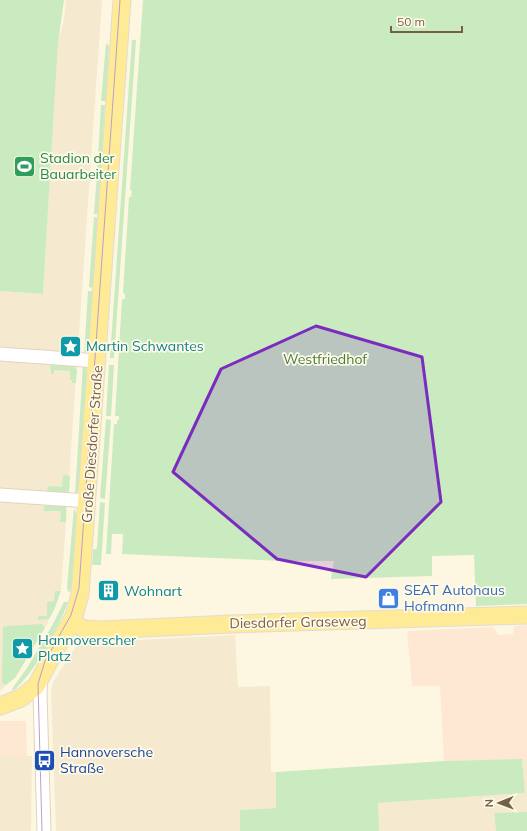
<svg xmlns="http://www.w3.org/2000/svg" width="527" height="831" font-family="Mulish,sans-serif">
	<rect width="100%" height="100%" fill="#fdf7e1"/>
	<!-- residential -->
	<path fill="#f5eacf" d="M66,0H102L68,494L0,489V291L43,294L58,42L64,20Z
		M0,501L64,506L67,510L61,589L47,624L11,681L0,691Z
		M235,635L238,687L270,686L271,772H276V808L240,810V831H56L51,692L53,682L77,645L80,643Z
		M0,756H32L31,831H0Z
		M522,759H527V812L494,813L496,831H379L377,803L525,793Z"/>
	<!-- commercial -->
	<path fill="#fee8d4" d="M527,625V759L444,761L440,686H412L407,631L493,627L498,635L513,634L514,626Z
		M0,721H26L27,756H0Z"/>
	<!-- green -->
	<path fill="#c9ebbf" d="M0,0H64L58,43L43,294L0,291Z
		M143,0H527V604L476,606L474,555L432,556V576L331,579L334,561H282L122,554L123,534H112L111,554H106L114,424H117V420H119V416H115L122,299H125V294L123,293L129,197H131L132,191L130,190Z
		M132,40H136L114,358H110Z
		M106,43L109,46L106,101H101Z
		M101,105H105L102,157H98Z
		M98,160H102L98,214H94Z
		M94,217L98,218L93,288L89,287Z
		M88,291H93L89,348L84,356Z
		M50,364L74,366L77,370L76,383H72V380H70V371L54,370V374H51Z
		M83,364L86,367L87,372L79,490L75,495Z
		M109,365H114L111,416H106Z
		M106,419L111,420L105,499L100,498Z
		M63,475L70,476L69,493L47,492L48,486L62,487Z
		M100,502L105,503L101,565H92L93,550L97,548Z
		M51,504L66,506V522H60L61,511H44V506H51Z
		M74,508L77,517L72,583L70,593L68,591L67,587Z
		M55,591H61L54,610L49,619L38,620V616H47V602L54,601Z
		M64,602H68C59,627 34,674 13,691L12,689L27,668L53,624Z
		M42,624L45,628L15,678L5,685L4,683L2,684L3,627L7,626Z
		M522,759L525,793L378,803L379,831H240V810L276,808V772L444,761Z
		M527,812V831H496L494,813Z"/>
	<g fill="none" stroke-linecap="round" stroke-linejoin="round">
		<defs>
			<path id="minor" d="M0,354L98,361
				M0,495L88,501
				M41,677L40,694L44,831"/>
			<path id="major" d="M71,623L85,629L101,630L231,624L527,615
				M0,706L21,698L36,686L74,616L80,595L122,0"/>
		</defs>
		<!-- minor casing -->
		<use href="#minor" stroke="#e2d4bc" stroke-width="15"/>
		<!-- major casing -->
		<use href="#major" stroke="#e1dcd7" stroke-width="19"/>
		<!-- minor -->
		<use href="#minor" stroke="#fff" stroke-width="13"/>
		<!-- major -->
		<use href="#major" stroke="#ffea96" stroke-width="17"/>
		<!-- tram -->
		<path stroke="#bb9fc7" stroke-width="1" d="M42,831L38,684L45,661L71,615L79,588L120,0"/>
	</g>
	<!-- marked area -->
	<path fill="#7b2cbf" fill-opacity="0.2" stroke="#7b2cbf" stroke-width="3" stroke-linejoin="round" d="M316,326L422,357L441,502L366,577L277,559L173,472L221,369Z"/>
	<!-- icons -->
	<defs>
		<symbol id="stadium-square" viewBox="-11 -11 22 22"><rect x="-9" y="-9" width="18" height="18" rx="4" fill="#2e9e5b" stroke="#fffae8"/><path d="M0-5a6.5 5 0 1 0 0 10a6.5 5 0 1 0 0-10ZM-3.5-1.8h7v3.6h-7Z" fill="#fff"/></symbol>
		<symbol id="sight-square" viewBox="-11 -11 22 22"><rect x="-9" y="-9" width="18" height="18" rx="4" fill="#0f9aa8" stroke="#fffae8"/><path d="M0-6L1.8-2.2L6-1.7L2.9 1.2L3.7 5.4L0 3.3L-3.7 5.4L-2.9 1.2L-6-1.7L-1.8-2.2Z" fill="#fff"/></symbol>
		<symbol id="building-square" viewBox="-11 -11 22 22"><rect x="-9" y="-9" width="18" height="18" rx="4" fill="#0f9aa8" stroke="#fffae8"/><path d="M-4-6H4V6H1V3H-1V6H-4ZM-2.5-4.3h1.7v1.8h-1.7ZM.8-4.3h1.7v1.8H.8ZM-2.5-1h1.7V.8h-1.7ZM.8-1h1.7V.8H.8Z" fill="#fff"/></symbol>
		<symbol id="shop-square" viewBox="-11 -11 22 22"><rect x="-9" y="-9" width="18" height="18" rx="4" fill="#3f7fe0" stroke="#fffae8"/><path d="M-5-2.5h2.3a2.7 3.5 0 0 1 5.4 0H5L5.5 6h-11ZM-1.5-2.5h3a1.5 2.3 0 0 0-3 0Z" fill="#fff"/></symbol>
		<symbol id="bus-square" viewBox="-11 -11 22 22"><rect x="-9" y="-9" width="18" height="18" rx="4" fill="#1a4fb4" stroke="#fffae8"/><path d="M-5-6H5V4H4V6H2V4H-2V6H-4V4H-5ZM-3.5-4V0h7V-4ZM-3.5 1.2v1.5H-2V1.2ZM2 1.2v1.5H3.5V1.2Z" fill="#fff"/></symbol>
	</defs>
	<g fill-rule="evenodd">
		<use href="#stadium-square" x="12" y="154" width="25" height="25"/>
		<use href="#sight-square" x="58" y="334" width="25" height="25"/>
		<use href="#building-square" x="96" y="578" width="25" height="25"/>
		<use href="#shop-square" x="376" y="586" width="25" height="25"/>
		<use href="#sight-square" x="10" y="636" width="25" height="25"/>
		<use href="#bus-square" x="32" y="748" width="25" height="25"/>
	</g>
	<g text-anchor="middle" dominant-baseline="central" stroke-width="3.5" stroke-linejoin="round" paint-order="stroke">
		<!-- leisure labels -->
		<g font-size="14" fill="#27864d" stroke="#fffae8" text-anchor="start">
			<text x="40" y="158">Stadion der<tspan x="40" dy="16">Bauarbeiter</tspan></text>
		</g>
		<!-- culture labels -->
		<g font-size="14" fill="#0d838f" stroke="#fffae8" text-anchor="start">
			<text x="86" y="346">Martin Schwantes</text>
			<text x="124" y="591">Wohnart</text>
			<text x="38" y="640">Hannoverscher<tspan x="38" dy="16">Platz</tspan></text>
		</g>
		<!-- park labels -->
		<g font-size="14" fill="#467c3e" stroke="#fffae8">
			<text x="325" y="359">Westfriedhof</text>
		</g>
		<!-- street labels -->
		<g font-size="14" fill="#755f47" stroke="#fffae8">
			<text transform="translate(92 444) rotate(-86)">Große Diesdorfer Straße</text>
			<text transform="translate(298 622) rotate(-1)">Diesdorfer Graseweg</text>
		</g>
		<!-- shop labels -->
		<g font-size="14" fill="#366cbe" stroke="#fffae8" text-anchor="start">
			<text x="404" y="590">SEAT Autohaus<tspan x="404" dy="16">Hofmann</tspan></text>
		</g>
		<!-- transit labels -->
		<g font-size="14" fill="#164399" stroke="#fffae8" text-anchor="start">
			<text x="60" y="752">Hannoversche<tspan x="60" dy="16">Straße</tspan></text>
		</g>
	</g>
	<!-- north arrow -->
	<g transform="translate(499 803) rotate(269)" stroke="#fffae8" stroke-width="3" paint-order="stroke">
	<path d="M0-3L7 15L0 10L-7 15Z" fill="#755f47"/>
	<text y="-6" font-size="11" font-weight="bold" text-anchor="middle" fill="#755f47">N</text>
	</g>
	<!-- scale -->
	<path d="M391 26v6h71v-6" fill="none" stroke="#755f47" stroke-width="2"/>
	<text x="397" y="26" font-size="12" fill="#755f47" stroke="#fffae8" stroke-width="3" paint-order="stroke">50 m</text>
</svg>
